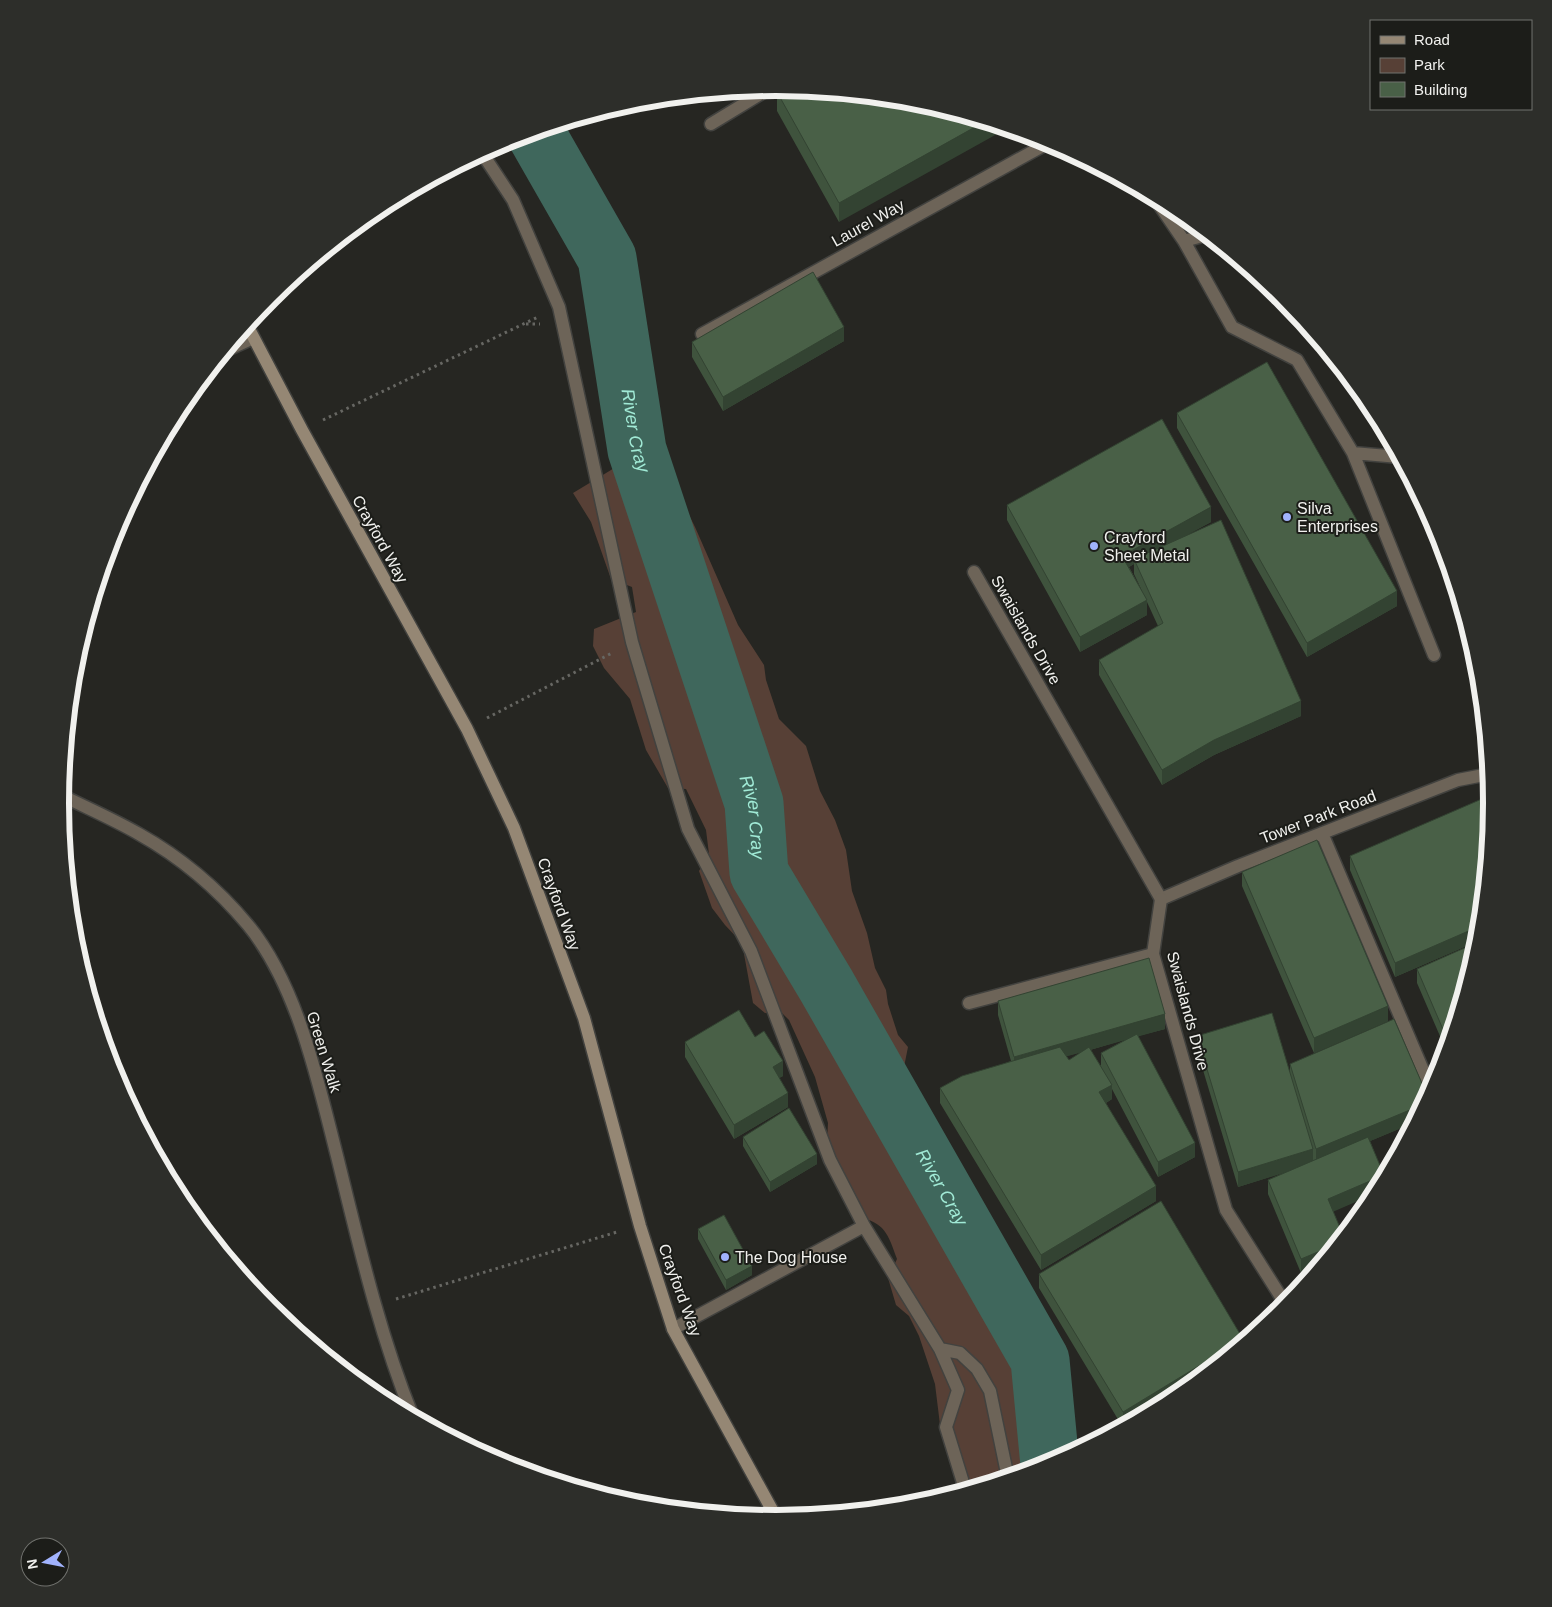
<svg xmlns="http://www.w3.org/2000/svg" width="1552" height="1607" font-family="Arial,sans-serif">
	<rect width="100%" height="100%" fill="#262622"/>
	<!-- green -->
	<path fill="#574036" d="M654,444L695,527L738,625L764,665L766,680L779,719L806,746L820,791L835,820L846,850L852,891L867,933L875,968L886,990L888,1004L898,1035L908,1047L903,1072L913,1098L946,1147L979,1215L984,1240L1022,1308L1062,1375L1073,1424L1071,1454L1050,1465L960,1492L941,1433L935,1384L919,1336L909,1316L896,1305L888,1278L897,1259C888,1234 885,1222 857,1217L826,1161L828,1123L815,1077L789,1020L781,1012L765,1013L753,1003L742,943L725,925L712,908L699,871L709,854L706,830L686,789L668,788L646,750L630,699L604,668L593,646L594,629L636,612L632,587L611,579L591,522L573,493Z"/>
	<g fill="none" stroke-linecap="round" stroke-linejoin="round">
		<!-- river -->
		<path stroke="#3f675c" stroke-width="59" id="s1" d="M535,132L607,258L637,450L754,803L759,873L826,985L1040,1360L1050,1465"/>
		<defs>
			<path id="service" d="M711,124L770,88
				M482,153L513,200L559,307L632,642L688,829L751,951L830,1160L864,1226L940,1349L958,1390L946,1427L965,1489
				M1154,197L1184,241L1206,235
				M1184,241L1232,327L1297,360L1353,453L1399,457
				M702,334L1050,142
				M1353,453L1434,655
				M974,572L1161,899L1238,866L1458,780L1489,774
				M1322,833L1431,1089
				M969,1003L1153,954
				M673,1329L864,1226
				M940,1349L960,1353L977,1369L990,1391L1008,1478"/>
			<path id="minor" d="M225,351L253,338
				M61,795C87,808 113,819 139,834C180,857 218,889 248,925C298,986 318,1082 337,1156C359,1245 379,1333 413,1417
				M1161,899L1153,954L1226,1210L1281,1297L1291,1299"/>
			<path id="secondary" d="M247,325L302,430L467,729L514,828L584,1018L640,1226L673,1329L777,1519"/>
		</defs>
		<!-- service casing -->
		<use href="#service" stroke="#42423f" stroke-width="15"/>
		<!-- minor casing -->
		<use href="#minor" stroke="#42423f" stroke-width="15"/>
		<!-- secondary casing -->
		<use href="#secondary" stroke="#42423f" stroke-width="15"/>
		<!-- path -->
		<path stroke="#676763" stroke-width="3" stroke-dasharray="2.5 4" stroke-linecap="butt" d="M526,324H540
			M323,420L538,317
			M487,718L612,653
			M396,1299L617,1232"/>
		<!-- service -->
		<use href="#service" stroke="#6d6458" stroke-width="12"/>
		<!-- minor -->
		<use href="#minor" stroke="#6d6458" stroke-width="12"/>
		<!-- secondary -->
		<use href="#secondary" stroke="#958774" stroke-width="12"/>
	</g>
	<!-- wall -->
	<path fill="#3f533d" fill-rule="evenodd" d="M777,92L916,101L839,222L777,111Z
		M844,341L723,411L692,357V342Z
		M1177,413L1397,606L1307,657L1177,428Z
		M1007,505L1211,522L1179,539L1301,716L1214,755L1162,785L1099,675V660L1158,626L1147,602V615L1080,652L1007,520ZM1134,564V574L1142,591L1129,567Z
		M1492,804L1478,941L1395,977L1350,870V856Z
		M1242,872L1388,1021L1314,1053L1242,886Z
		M1478,942L1446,1050L1417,983V969Z
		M998,1001L1165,1029L1138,1036L1195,1157L1158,1177L1112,1089V1099L1106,1103L1156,1201L1041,1270L940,1103V1088L1011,1061L998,1015ZM1127,1039L1101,1053V1066L1090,1050ZM1082,1052L1069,1060L1066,1056Z
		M1197,1036L1290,1072V1064L1424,1103L1413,1123L1370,1141L1384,1177L1376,1193L1333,1211L1343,1235L1318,1266L1301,1273L1268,1194V1180L1285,1172L1238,1187L1197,1050Z
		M755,1037L783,1076L779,1078L788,1107L734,1139L685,1057V1042Z
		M743,1137L817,1164L770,1192L743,1146Z
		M698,1229L752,1275L726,1290L698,1239Z
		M1039,1274L1243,1342L1187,1388L1122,1426L1039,1288Z"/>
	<!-- shaded-wall -->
	<path fill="#334332" d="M984,122L1006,129L839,222V203Z
		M844,327V341L723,411V397Z
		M1211,507V522L1136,563L1134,559V564L1122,571V556Z
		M1397,591V606L1307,657V643Z
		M1147,600V615L1080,652V637Z
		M1301,701V716L1214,755L1162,785V770L1214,740Z
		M1480,926L1478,941L1395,977V963Z
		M1388,1006V1021L1314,1053V1038Z
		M1165,1014V1029L1014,1071V1057Z
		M783,1061V1076L773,1081V1067Z
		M1112,1085V1099L1099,1107V1092Z
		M1424,1088V1103L1413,1123L1316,1164V1149Z
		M788,1093V1107L734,1139V1125Z
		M1195,1143V1157L1158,1177V1162Z
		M1313,1149V1164L1238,1187V1172Z
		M817,1154V1164L770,1192V1182Z
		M1384,1175V1177L1376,1193L1328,1214V1199Z
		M1156,1186V1201L1041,1270V1255Z
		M1337,1244L1318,1266L1301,1273V1259Z
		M752,1266V1275L726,1290V1280Z
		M1243,1339V1342L1187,1388L1123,1426V1412Z"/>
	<!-- building -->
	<path fill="#496047" stroke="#334332" d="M783,88L916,101L984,122L839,203L777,92Z
		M813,272L844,327L723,397L692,342Z
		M1267,362L1397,591L1307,643L1177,413Z
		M1162,419L1211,507L1122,556L1147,600L1080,637L1007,505Z
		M1221,520L1301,701L1214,740L1162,770L1099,660L1163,623L1134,559Z
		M1491,795L1492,804L1480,926L1395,963L1350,856Z
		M1317,840L1388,1006L1314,1038L1242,872Z
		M1478,942V943L1448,1041L1417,969Z
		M1149,958L1165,1014L1014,1057L998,1001Z
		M739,1010L755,1037L764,1031L783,1061L773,1067L788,1093L734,1125L685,1042Z
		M1272,1013L1313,1149L1238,1172L1197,1036Z
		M1394,1019L1424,1088L1417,1107L1316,1149L1290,1064Z
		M1137,1034L1195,1143L1158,1162L1101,1053Z
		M1060,1047L1069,1060L1089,1047L1112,1085L1099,1092L1156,1186L1041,1255L940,1088L962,1076Z
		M789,1108L817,1154L770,1182L743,1137Z
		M1368,1137L1384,1175L1328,1199L1343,1235L1337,1244L1301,1259L1268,1180Z
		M1161,1201L1243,1339L1123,1412L1039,1274Z
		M724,1215L752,1266L726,1280L698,1229Z"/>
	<!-- markers -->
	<g fill="#a1b3fd" stroke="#1c1d19" stroke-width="2">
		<circle cx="1287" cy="517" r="5"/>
		<circle cx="1094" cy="546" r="5"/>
		<circle cx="725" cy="1257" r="5"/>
	</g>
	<g text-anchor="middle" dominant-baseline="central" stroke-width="4" stroke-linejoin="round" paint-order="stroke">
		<!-- street labels -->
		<g font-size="16" fill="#f1f1ee" stroke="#1c1d19">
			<text transform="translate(868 223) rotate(-29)">Laurel Way</text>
			<text transform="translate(380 539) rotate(61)">Crayford Way</text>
			<text transform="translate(1026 630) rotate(60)">Swaislands Drive</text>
			<text transform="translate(1318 817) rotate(-21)">Tower Park Road</text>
			<text transform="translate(559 904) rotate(70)">Crayford Way</text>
			<text transform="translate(1188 1011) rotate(75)">Swaislands Drive</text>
			<text transform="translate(324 1052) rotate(73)">Green Walk</text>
			<text transform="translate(680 1290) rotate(70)">Crayford Way</text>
		</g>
		<!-- poi labels -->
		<g font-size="16" fill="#f1f1ee" stroke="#1c1d19" text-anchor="start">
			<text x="1297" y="508">Silva<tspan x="1297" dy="18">Enterprises</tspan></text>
			<text x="1104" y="537">Crayford<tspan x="1104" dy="18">Sheet Metal</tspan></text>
			<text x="735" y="1257">The Dog House</text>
		</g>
		<!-- water labels -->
		<g font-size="18" font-style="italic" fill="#a1ead6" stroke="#1c1d19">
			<text stroke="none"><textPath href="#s1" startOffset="320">River Cray</textPath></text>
			<text stroke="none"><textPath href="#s1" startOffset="725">River Cray</textPath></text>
			<text stroke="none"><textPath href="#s1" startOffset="1145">River Cray</textPath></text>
		</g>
	</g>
	<!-- crop -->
	<path d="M0 0H1552V1607H0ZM69 803a707 707 0 1 1 1414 0a707 707 0 1 1-1414 0Z" fill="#2d2e2a" fill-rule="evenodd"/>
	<path fill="none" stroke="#f1f1ee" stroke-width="6" d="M69 803a707 707 0 1 1 1414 0a707 707 0 1 1-1414 0Z"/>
	<!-- legend -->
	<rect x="1370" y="20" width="162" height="90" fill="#1c1d19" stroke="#71726e"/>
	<rect x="1380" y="36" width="25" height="8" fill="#958774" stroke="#71726e"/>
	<text x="1414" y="45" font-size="15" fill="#f1f1ee">Road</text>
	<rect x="1380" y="58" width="25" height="15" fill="#574036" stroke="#71726e"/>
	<text x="1414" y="70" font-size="15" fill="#f1f1ee">Park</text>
	<rect x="1380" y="82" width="25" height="15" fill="#496047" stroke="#71726e"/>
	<text x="1414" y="95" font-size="15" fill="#f1f1ee">Building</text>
	<!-- north arrow -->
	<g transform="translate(45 1562) rotate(260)"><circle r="24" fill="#1c1d19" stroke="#71726e"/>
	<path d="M0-4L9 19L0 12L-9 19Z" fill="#a1b3fd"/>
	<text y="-8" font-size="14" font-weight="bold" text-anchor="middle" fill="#f1f1ee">N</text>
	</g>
</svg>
